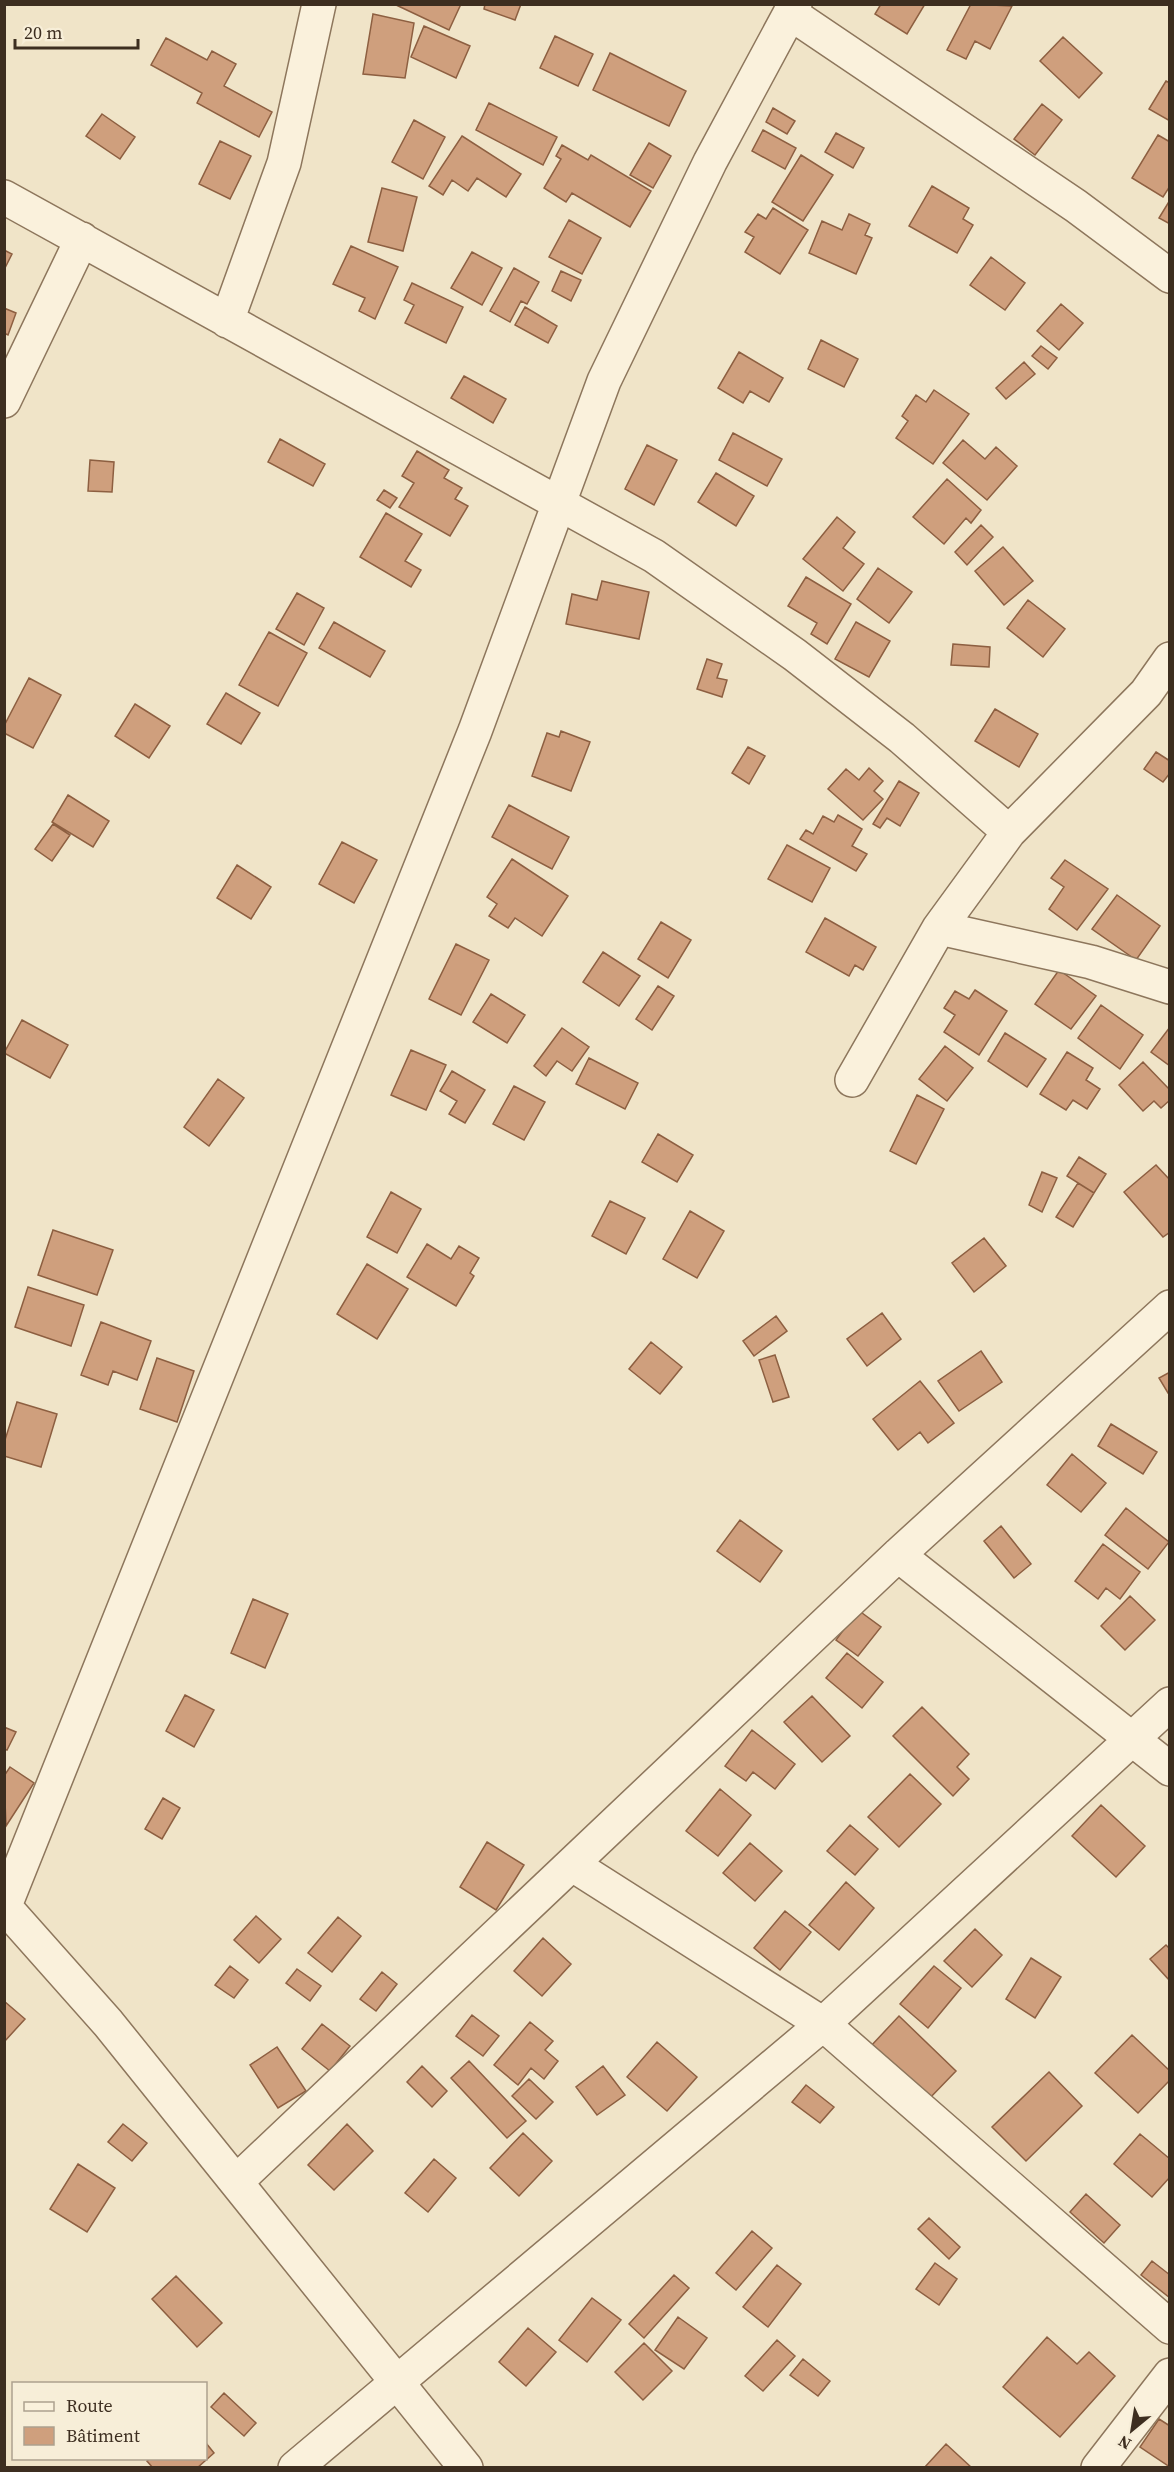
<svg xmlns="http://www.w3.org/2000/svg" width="1174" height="2472" font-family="'Source Serif 4',serif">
	<rect width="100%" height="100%" fill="#f0e4c8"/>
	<!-- building -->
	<path fill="#cf9f7d" stroke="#8d5f41" stroke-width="1.5" d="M394,4H461L449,30Z
		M485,4H521L515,20L484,9Z
		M881,4H925L907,34L875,14Z
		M971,4L1012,6L990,49L975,41L966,59L947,50Z
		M373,14L414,23L405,78L363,74Z
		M424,26L470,46L456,78L411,57Z
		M555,36L593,54L578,86L540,68Z
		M1063,37L1102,73L1079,98L1040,61Z
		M166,38L207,60L212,51L236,64L224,86L272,112L259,137L197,103L202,93L151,65Z
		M610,53L686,91L669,126L593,90Z
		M1166,81L1170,83V121L1149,109Z
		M489,103L557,137L543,165L476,130Z
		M1042,104L1062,120L1035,155L1014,139Z
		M773,108L795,121L787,134L766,122Z
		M102,114L135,137L120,159L86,136Z
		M414,120L445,137L423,179L392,162Z
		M763,130L796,148L785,169L752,151Z
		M836,133L864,148L853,168L825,152Z
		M1158,135L1170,142V186L1163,197L1132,178Z
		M462,136L521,174L506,197L477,178L468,191L452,180L443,195L429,186Z
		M220,141L251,156L230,199L199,184Z
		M649,143L671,156L653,188L630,175Z
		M562,145L588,160L591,155L651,191L630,227L572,193L566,202L544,188L561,159L556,156Z
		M801,155L833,175L803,221L772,202Z
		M932,186L969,208L963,219L973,225L957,253L909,226Z
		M382,188L417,197L403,251L368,242Z
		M1170,200V224L1159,218Z
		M773,208L808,230L780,274L745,252L754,237L745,232L758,214L766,219Z
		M849,214L870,224L865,235L872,238L856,274L809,253L822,221L842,230Z
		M569,220L601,238L582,274L549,257Z
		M351,246L398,267L375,319L359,311L365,298L333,284Z
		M4,250L12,254L4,270Z
		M472,252L502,268L482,305L451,288Z
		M991,257L1025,283L1005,310L970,285Z
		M514,268L539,282L527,304L521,301L510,322L490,311Z
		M561,271L581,280L571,301L552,291Z
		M412,283L463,307L446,343L405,323L414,305L404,300Z
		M1061,304L1083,323L1059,350L1037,331Z
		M525,307L557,326L548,343L515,325Z
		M4,308L16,313L8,335L4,333Z
		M821,340L858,359L844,387L808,369Z
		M1041,346L1057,358L1048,369L1032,356Z
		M739,352L783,378L769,402L750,391L743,403L718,388Z
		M1024,362L1035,374L1006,399L996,388Z
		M464,376L506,399L493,423L451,398Z
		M934,390L969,414L933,464L896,438L908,421L902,416L916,395L926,402Z
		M733,433L782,459L767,486L719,460Z
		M280,439L325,464L313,486L268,462Z
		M963,440L985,459L996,447L1017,466L987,500L943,463Z
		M647,445L677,460L654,505L625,489Z
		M417,451L449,470L444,478L462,488L455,499L468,506L450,536L399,507L414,483L402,476Z
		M90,460L114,462L112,492L88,491Z
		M716,473L754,496L736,526L698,502Z
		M947,479L981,510L971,523L966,518L944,544L913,517Z
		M384,490L397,498L390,508L377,500Z
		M386,513L422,534L405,561L421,570L411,587L360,557Z
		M837,517L855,532L843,548L864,564L843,591L803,559Z
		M981,525L993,537L967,565L955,552Z
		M1003,547L1033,581L1004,605L975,571Z
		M878,568L912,592L889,623L857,599Z
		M806,577L851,604L827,644L811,634L817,623L788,606Z
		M602,581L649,592L639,639L566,624L572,594L597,600Z
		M297,593L324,608L304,645L276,629Z
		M1028,600L1065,629L1043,657L1007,628Z
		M334,622L385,651L370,677L319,648Z
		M856,622L890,641L869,677L835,659Z
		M269,632L307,653L278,706L239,685Z
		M953,644L990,647L989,667L951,665Z
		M707,659L722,664L717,678L727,680L722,697L697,689Z
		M29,678L61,695L33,748L4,733V726Z
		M226,693L260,713L241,744L207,724Z
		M135,704L170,726L149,758L115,736Z
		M995,709L1038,734L1019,767L975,741Z
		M561,731L590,742L571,791L532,776L547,733L559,737Z
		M748,747L765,756L749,784L732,773Z
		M1156,752L1170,761V773L1163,782L1144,769Z
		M869,768L883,781L874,791L883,799L863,820L828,789L846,769L859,780Z
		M899,781L919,793L900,826L887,818L880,828L873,824Z
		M68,795L109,821L93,847L52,822Z
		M509,805L569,837L552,869L492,837Z
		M838,815L862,829L852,846L867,854L856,871L800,839L806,830L813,834L823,816L834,822Z
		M53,824L70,835L52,861L35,849Z
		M342,842L377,860L354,903L319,884Z
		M787,845L830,868L812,902L768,879Z
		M512,859L568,896L542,936L515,918L508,928L489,916L497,904L487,897Z
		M1065,860L1108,889L1077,930L1049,909L1064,887L1051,878Z
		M237,865L271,887L251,919L217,898Z
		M1117,895L1160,926L1136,960L1092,929Z
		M825,918L876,947L863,970L855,965L849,976L806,952Z
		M661,922L691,940L668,978L638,959Z
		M456,944L489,960L461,1015L429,999Z
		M603,952L640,976L619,1006L583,982Z
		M1059,970L1096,996L1071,1029L1035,1004Z
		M658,986L674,996L652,1030L636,1019Z
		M975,990L1007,1011L979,1055L944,1032L955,1015L944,1008L955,991L969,999Z
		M491,994L525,1015L507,1043L473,1022Z
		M1101,1005L1143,1035L1120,1069L1078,1038Z
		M22,1020L68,1045L50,1078L4,1053Z
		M1170,1027V1066L1151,1052Z
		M562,1028L589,1047L572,1071L557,1061L546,1076L534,1066Z
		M1005,1033L1046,1059L1027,1087L988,1061Z
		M945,1046L973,1068L947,1101L919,1079Z
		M411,1050L446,1065L426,1110L391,1095Z
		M1067,1052L1093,1068L1086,1080L1100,1089L1087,1109L1073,1100L1066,1110L1040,1094Z
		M589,1058L638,1083L625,1109L576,1084Z
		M1143,1062L1170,1090V1100L1161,1108L1154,1101L1143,1111L1119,1085Z
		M452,1071L485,1090L465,1123L449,1114L457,1101L440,1091Z
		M218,1079L244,1098L209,1146L184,1127Z
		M514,1086L545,1102L524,1140L493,1124Z
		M917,1095L944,1109L916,1164L890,1151Z
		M658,1134L693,1155L677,1182L642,1162Z
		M1079,1157L1106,1174L1094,1193L1067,1176Z
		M1156,1165L1170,1180V1232L1163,1237L1124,1192Z
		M1042,1172L1057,1178L1042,1212L1029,1205Z
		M1078,1183L1094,1193L1073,1227L1056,1217Z
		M391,1192L421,1209L397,1253L367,1237Z
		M610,1201L645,1218L626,1254L592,1236Z
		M690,1211L724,1231L697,1278L663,1259Z
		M53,1230L113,1250L97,1295L38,1275Z
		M984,1238L1006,1266L974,1292L952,1263Z
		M427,1244L451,1259L459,1246L479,1258L470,1273L474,1276L456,1306L407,1277Z
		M367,1264L408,1289L377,1339L337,1314Z
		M28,1287L84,1305L71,1346L15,1327Z
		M882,1313L901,1339L867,1366L847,1339Z
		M776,1316L787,1331L754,1356L743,1341Z
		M101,1322L151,1341L137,1380L113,1371L108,1385L81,1375Z
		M651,1342L682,1367L660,1394L629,1369Z
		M981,1351L1002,1382L959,1411L938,1381Z
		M775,1355L789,1397L773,1402L759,1360Z
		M157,1358L194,1371L177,1422L140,1409Z
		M1170,1372V1392L1168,1393L1159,1378Z
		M920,1381L954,1423L928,1443L920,1432L898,1450L873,1419Z
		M17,1402L57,1414L41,1467L4,1456V1443Z
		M1111,1424L1157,1452L1143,1474L1098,1446Z
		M1072,1454L1106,1483L1081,1512L1047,1485Z
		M1126,1508L1169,1542L1148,1569L1105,1535Z
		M740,1520L782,1551L760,1582L717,1551Z
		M1001,1526L1031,1564L1014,1578L984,1541Z
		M1103,1544L1140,1572L1120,1599L1106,1588L1098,1599L1075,1581Z
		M1130,1596L1155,1620L1125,1650L1101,1626Z
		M253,1599L288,1614L265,1668L231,1653Z
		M858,1610L881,1627L858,1656L836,1640Z
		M847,1653L883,1682L862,1708L826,1678Z
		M185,1695L214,1710L194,1747L166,1731Z
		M812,1696L850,1736L822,1762L784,1722Z
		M922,1707L969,1754L957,1767L969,1779L953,1796L893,1736Z
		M4,1727L16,1732L7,1750L4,1749Z
		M752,1730L795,1764L775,1789L753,1772L746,1781L725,1766Z
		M10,1767L34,1783L6,1826L4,1776Z
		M910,1774L941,1804L899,1847L868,1817Z
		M720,1789L751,1815L718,1856L686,1831Z
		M163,1798L180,1808L162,1839L145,1829Z
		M1101,1805L1145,1846L1116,1877L1072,1836Z
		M850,1825L878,1849L855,1875L827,1851Z
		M487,1842L524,1865L496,1910L460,1887Z
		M750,1843L782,1871L755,1901L723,1873Z
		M846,1882L874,1908L839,1950L809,1925Z
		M785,1911L811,1932L780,1970L754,1948Z
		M256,1916L281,1939L259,1963L234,1940Z
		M338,1917L361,1936L332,1972L308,1953Z
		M975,1929L1002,1955L972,1987L944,1961Z
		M543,1938L571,1964L542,1996L514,1971Z
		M1166,1945L1170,1949V1981L1150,1959Z
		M1031,1958L1061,1977L1035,2018L1006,1999Z
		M230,1966L248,1980L234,1998L215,1985Z
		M934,1966L961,1988L928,2028L900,2004Z
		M297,1969L321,1986L310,2001L286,1983Z
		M382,1972L397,1984L376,2011L360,1999Z
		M4,2001L25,2019L4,2042Z
		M472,2015L499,2036L483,2056L456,2036Z
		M899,2016L956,2071L927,2101L870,2047Z
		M530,2022L553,2041L545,2050L558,2061L544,2079L531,2068L518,2085L494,2065Z
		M322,2024L350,2046L330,2071L302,2049Z
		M1132,2035L1170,2071V2080L1138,2113L1095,2073Z
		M657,2042L697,2077L667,2111L627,2077Z
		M277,2047L306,2091L278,2108L250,2065Z
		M469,2061L526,2121L507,2138L451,2078Z
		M422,2066L447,2091L432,2107L407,2082Z
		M603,2066L625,2095L597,2115L576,2087Z
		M1049,2072L1082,2106L1026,2161L992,2127Z
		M529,2079L553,2102L536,2119L512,2096Z
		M806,2085L834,2107L820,2123L792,2102Z
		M123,2124L147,2143L132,2161L108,2142Z
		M347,2124L373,2151L334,2190L308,2165Z
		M523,2133L552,2161L519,2196L490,2168Z
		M1140,2134L1170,2159V2177L1152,2197L1114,2164Z
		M434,2159L456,2178L428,2212L405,2193Z
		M78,2164L115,2188L87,2232L50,2209Z
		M1086,2194L1120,2225L1104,2243L1070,2212Z
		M929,2218L960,2247L949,2259L918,2229Z
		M752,2231L772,2248L736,2290L716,2273Z
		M1152,2261L1170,2275V2298L1141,2275Z
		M935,2263L957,2279L939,2305L916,2289Z
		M777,2265L801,2284L768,2327L743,2307Z
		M674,2275L689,2288L644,2338L629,2324Z
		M176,2276L222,2323L197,2347L152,2299Z
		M592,2298L621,2320L587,2362L559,2340Z
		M678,2317L707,2338L684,2369L655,2350Z
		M528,2328L556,2352L526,2386L499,2362Z
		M1047,2337L1077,2364L1089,2352L1115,2376L1060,2437L1003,2387Z
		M777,2340L795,2356L763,2391L745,2376Z
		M644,2343L672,2371L643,2400L615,2372Z
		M803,2359L830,2381L818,2396L790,2375Z
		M224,2393L256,2423L244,2436L211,2407Z
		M1159,2419L1170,2426V2467L1140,2447Z
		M206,2443L214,2453L197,2468H153L147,2461L151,2458H206Z
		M946,2444L972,2468H924Z"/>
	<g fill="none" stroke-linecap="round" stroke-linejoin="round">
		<defs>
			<path id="street" d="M790,13L1076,206L1170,276
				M4,197L654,556L795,655L902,738L1009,832
				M227,321L284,163L319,4
				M4,401L82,239
				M939,928L1091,962L1170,987
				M852,1080L939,928L1009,832L1146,693L1170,659
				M898,1555L1170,1769
				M573,1865L823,2024L1170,2327
				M4,1906L108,2023L466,2468
				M4,1908L475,731L604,381L710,162L795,4
				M236,2182L898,1555L1170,1307
				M295,2468L823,2024L1170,1704
				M1098,2468L1170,2375"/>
		</defs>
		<!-- street casing -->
		<use href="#street" stroke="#8d765c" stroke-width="36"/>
		<!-- street -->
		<use href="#street" stroke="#faf1dc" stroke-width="33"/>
	</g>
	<!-- border -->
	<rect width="1174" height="2472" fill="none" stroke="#3d2e20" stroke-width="12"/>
	<!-- legend -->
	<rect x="12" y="2382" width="195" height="78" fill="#f7eed8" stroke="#ada18e" stroke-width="1.5"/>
	<rect x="24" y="2402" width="30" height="9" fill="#faf1dc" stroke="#ada18e" stroke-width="1.5"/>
	<text x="66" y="2412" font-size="18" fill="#3d2e20">Route</text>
	<rect x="24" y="2427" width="30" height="18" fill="#cf9f7d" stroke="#ada18e" stroke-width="1.5"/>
	<text x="66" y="2442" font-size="18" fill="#3d2e20">Bâtiment</text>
	<!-- north arrow -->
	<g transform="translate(1132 2430) rotate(210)" stroke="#f7eed8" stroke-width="4.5" paint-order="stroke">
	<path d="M0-4.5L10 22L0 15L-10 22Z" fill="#3d2e20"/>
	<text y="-9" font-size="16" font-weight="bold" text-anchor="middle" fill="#3d2e20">N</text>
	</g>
	<!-- scale -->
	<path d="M15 39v9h123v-9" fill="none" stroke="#3d2e20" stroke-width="3"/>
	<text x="24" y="39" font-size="18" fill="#3d2e20" stroke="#f7eed8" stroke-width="4.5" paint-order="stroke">20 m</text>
</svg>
